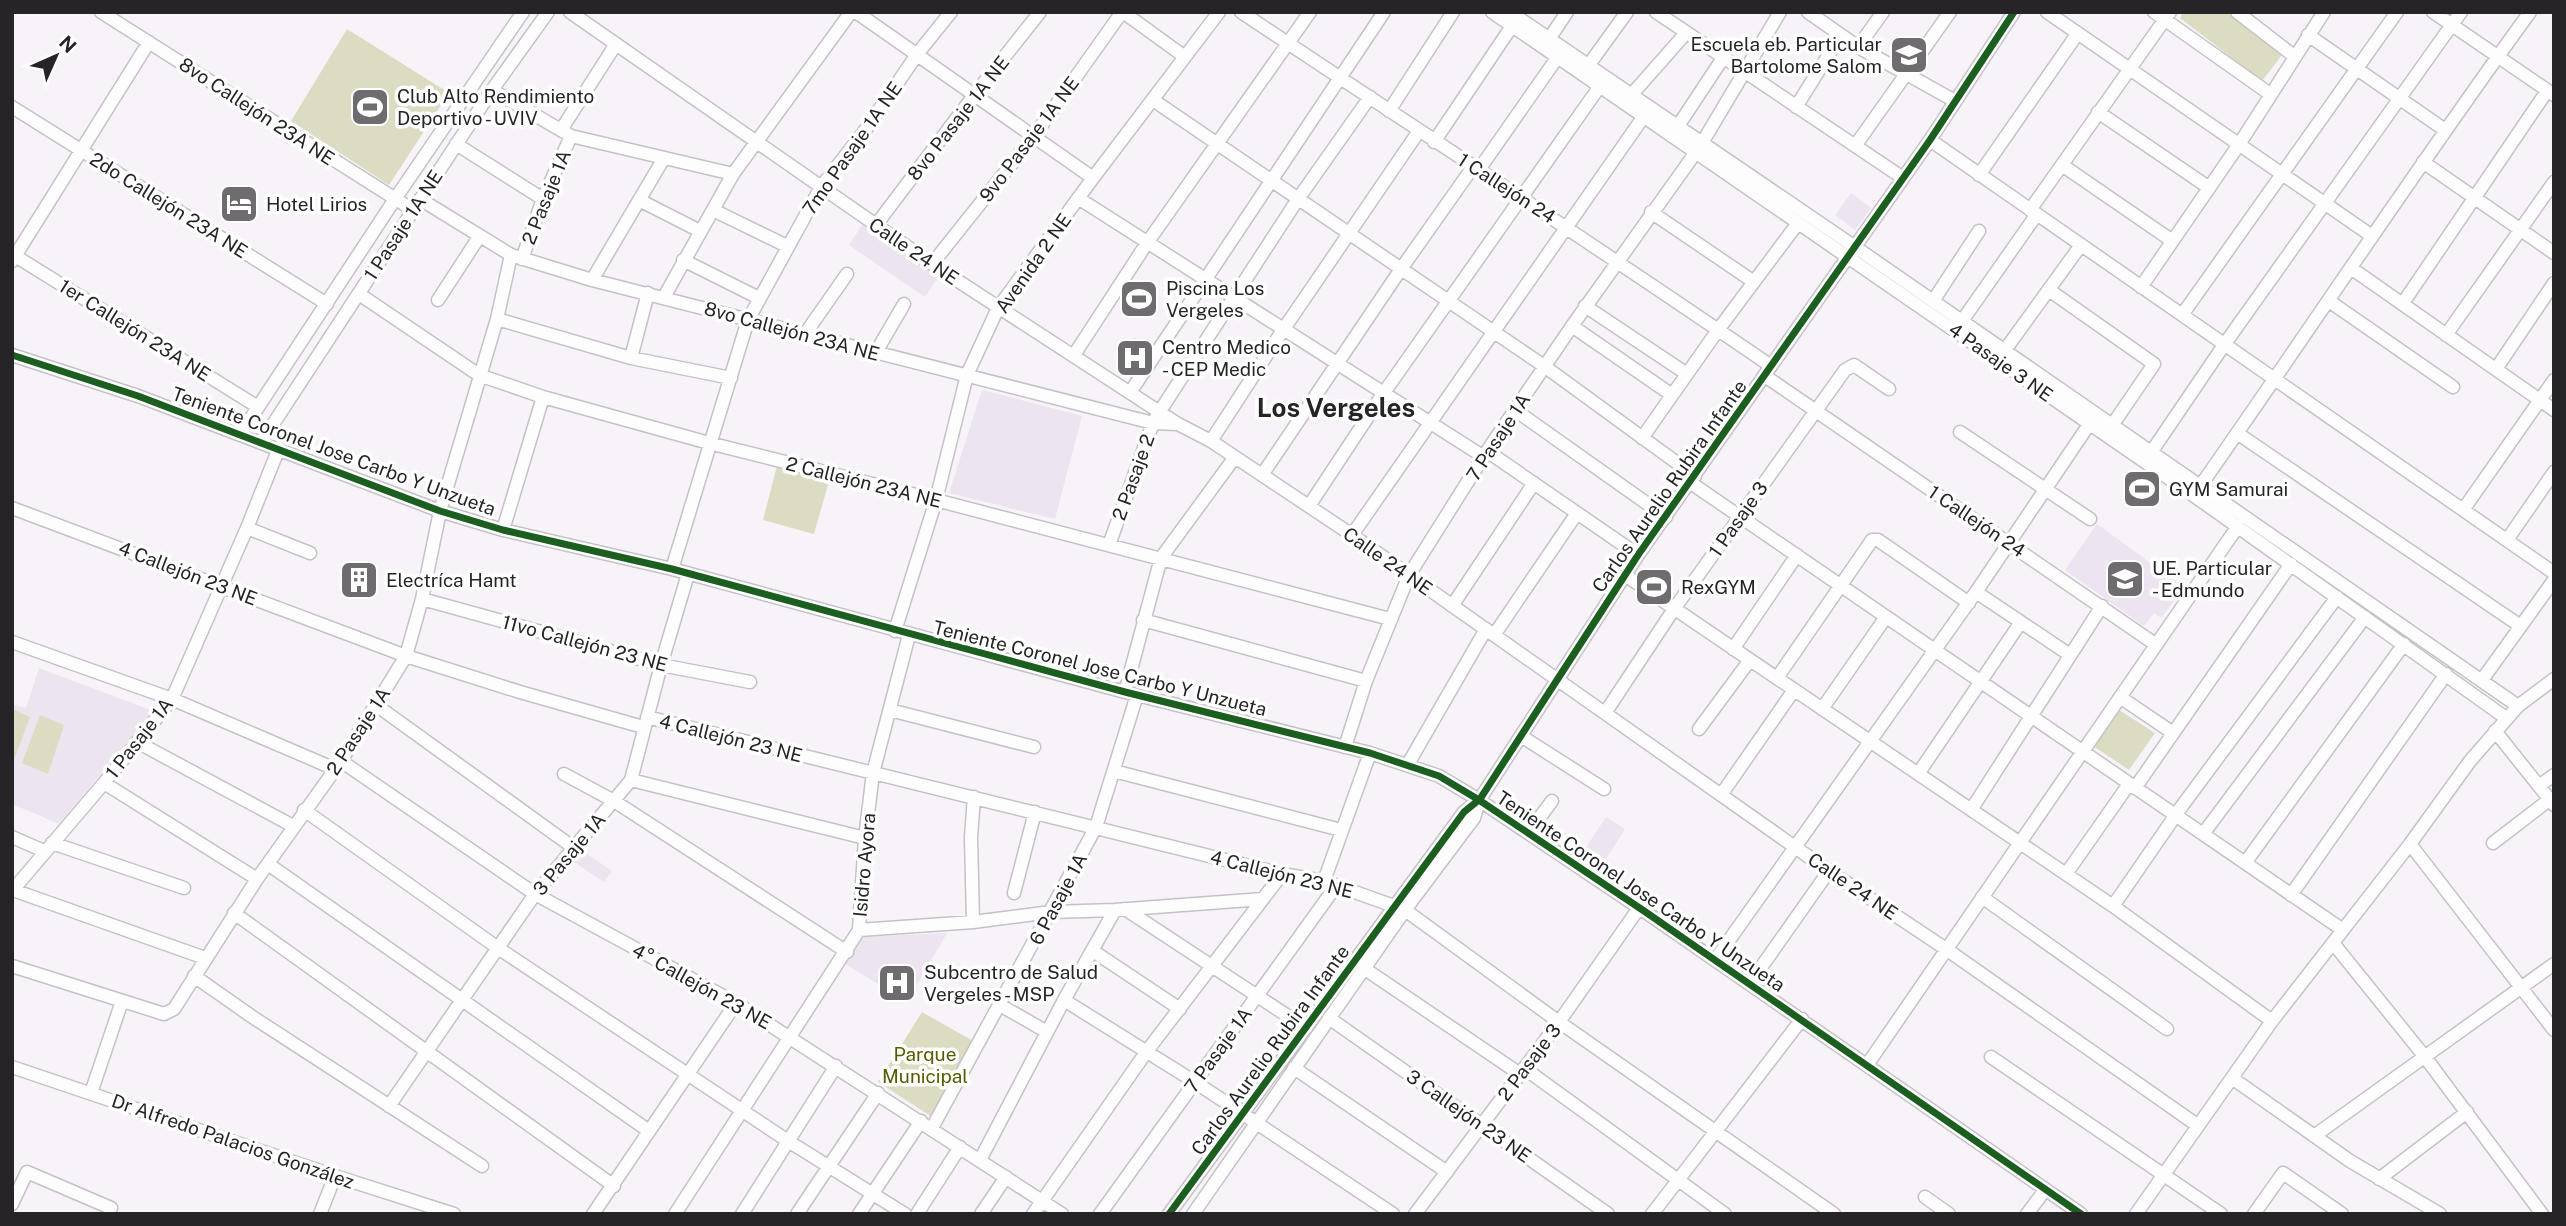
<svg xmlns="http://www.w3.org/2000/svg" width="2566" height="1226" font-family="'Public Sans',sans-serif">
	<rect width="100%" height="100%" fill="#f7f3f9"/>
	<!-- built -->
	<path fill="#ece4ef" d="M1851,193L1871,208L1855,230L1835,215Z
		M862,225L938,277L925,297L849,245Z
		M1134,337L1156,350L1136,379L1115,365Z
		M982,390L1082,416L1055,519L949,493Z
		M2097,524L2184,587L2161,618L2154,613L2144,626L2065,570Z
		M39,668L153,711L59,824L12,804V704L26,708Z
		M1606,817L1625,829L1604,862L1585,849Z
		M580,849L612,871L604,882L571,860Z
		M947,933L907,1002L844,963L859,937Z"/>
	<!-- green -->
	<path fill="#dcdcc3" d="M2183,12H2226L2282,55L2262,81L2180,18Z
		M347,29L449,93L389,185L291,121Z
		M1134,281L1157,298L1145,316L1120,300Z
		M777,466L829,481L814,534L763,520Z
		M12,709L30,717L12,765Z
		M2119,710L2155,733L2129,770L2093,746Z
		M40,715L64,725L48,774L22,763Z
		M922,1012L975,1042L932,1117L878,1082Z"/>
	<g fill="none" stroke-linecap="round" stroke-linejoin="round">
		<defs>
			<path id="minor" d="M101,12L413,210
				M570,12L932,264L1178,424L1211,441L1352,535L1829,871L1946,949L2197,1125
				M856,12L1093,178
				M1123,12L1185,57
				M1241,12C1418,130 1596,246 1771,366
				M1492,12L2193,495L2506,718
				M1510,12L1855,247L2518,706
				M1656,12L1903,178
				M1808,12L1858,47L1955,101
				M2047,12L2372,236
				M2154,12L2270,94
				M2237,12L2294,56
				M2433,12L2554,95
				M2308,35L2445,130
				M1549,39L1567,12
				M1858,47L1883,12
				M1588,66L1627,12
				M492,90L571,136L733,174L851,12
				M1153,100L1544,366L1695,476
				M1626,101L1686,33
				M12,107L327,304
				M1796,107L1841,35
				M1389,111L1453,12
				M2098,112L2208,187
				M1678,126L1723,58
				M561,130L616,44
				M1930,140L2554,573
				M1434,142L1512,26
				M1702,143L1780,12
				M456,144L543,199
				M1855,146L1950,12
				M2423,162L2554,253
				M2062,165L2171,240
				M1478,171L1557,58
				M1979,175L2078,33
				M1078,198L1484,457
				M420,199L511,255L592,280L1153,423L1178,424
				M639,200L700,231
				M713,210L787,246
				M2030,210L2170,12
				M1651,212L1754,282
				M876,225L975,94L1040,12
				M12,254L258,407
				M522,259L543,199L571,136
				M683,260L759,298
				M12,261L149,42
				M932,264L1034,136L1122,12
				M2351,268L2554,410
				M592,280L664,158
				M2141,287L2240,143L2324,12
				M2049,290L2154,364L2113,424
				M359,294L479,375L543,397L709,443L936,500L1390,619
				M664,297L733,174
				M438,300L479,237
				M1933,301L1979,231
				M2329,301L2453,387
				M2403,303L2547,91
				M1585,306L1687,374
				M2182,315L2397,12
				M497,319L631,358L731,378
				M1962,321L2037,214
				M1572,326L1672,395
				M805,334L847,274
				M2446,335L2554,182
				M2005,350L2081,245
				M876,352L904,304
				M12,355L138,396L440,511L503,530L672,569L1125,692L1370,753L1439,776L1479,800L1647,913L2081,1214
				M1074,355L1147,243L1310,12
				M631,358L648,293
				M2496,369L2554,283
				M1765,376L2155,644
				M1131,391L1384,12
				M1515,410L1666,517
				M1960,432L2090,519
				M241,433L395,199L523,12
				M2237,433L2519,625
				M1642,438L1718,330L1798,223
				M262,441L492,90L548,12
				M1211,441L1283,330L1419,131
				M1487,451L1638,555
				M2152,451L2224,345L2461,12
				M1262,475L1401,269L1473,167
				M1691,483L2343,930
				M2201,485C2311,328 2417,167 2530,12
				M1309,506L1383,394L1600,86
				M12,508L406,656L520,692L643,727
				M2463,510L2554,380
				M247,528L310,553
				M503,530L543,397
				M1352,535L1644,116
				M2507,540L2554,472
				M1109,545L1153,423L1160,411L1298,199L1370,97
				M672,569L748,320L821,187L866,129L918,53L951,12
				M1625,575L2113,906L2272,1021
				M1976,592L2070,655
				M422,599L661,665L750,682
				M1452,606L1534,483
				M1143,620L1366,681
				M895,631L936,500L967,375L998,308L1093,178L1219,12
				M1494,635L1577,513
				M12,642L172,699L335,769
				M1733,649L1797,555
				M1777,678L1872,540H1878L1969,603
				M2482,680L2554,580
				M1125,692L1161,558L1235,457
				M2120,697L2173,733
				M376,705L574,848
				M1822,709L1886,617
				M890,710L1034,747
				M1605,713L1674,609L1845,370L1854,365L1889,389
				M647,717L1282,874L1324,881L1405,910L1559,1022L1834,1214
				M1699,729L1750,660
				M2495,731L2554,805
				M1521,736L1604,789
				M137,742L293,826
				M1345,747L1366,681L1409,575L1487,451L1572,326L1696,152
				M341,761L535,894L736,1003L1062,1214
				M1408,764L1486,629
				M1114,771L1341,830
				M564,774L614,801L847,952
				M1918,774L2021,622
				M631,780L865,838
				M104,783L257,879
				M2539,786L2554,775
				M2135,788L2291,564
				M1721,795L1794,690
				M304,810L498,948L788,1141L905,1214
				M1971,810L2102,606
				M1528,833L1552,801
				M2203,834L2365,617
				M12,837L44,851
				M52,843L184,888
				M2493,843L2549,800
				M2410,844L2554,1030
				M2245,863L2404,644
				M268,864L649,1131
				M2066,874L2129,784
				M1324,881L1370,753
				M13,890L205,958
				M12,891L104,783L172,699L247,528L279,448
				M1014,893L1035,812
				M2291,895L2446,674
				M1982,897L2167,1029
				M2113,906L2182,806L2337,597
				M1125,909L1306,1028
				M234,913L614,1186
				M973,922L971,837L974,797
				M859,930L973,922L1051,912L1115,910L1263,899
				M2333,943L2425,1057L2542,1214
				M1093,951L1180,1009
				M1715,960L1976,592L2090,423
				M12,966L164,1014L174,1009L257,879L341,761L406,656L422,599L440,511L497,319L511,255
				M1365,969L1520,1074
				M194,976L251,1016L482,1166
				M1750,983L1829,871
				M1064,1000L1195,1082L1393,1214
				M1000,1005L1047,1032
				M1329,1018L1608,1214
				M1991,1057L2221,1214
				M1867,1065L2238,526
				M12,1067L335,1176L454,1214
				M1294,1068L1447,1172
				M1524,1068L1725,1214
				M2232,1078L2350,1161L2440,1214
				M91,1093L122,1001
				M389,1106L535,894L631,780L661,665L688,574
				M932,1128L1096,827L1137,695
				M2314,1136L2554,964
				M980,1160L1064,1000L1115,910
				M2379,1179L2467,1112
				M1925,1197L1949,1214
				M12,1204L27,1172L111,1208
				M320,1214L335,1176
				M593,1214L736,1003
				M675,1214L859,930L865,838L873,773L909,635
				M742,1214L836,1066
				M797,1214L878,1093
				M859,1214L921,1121
				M917,1214L960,1147
				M981,1214L1006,1177
				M1033,1214L1147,1051L1282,874
				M1100,1214L1336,886
				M1169,1214L1464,812L1480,799L1638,555L1930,140L2014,12
				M1193,1214L1405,910L1474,818L1479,801
				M1415,1214L1559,1022L1639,908
				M1652,1214L1802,1019
				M2027,1214L2045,1190
				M2136,1214L2272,1021L2410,844L2470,761L2518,706L2554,679
				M2254,1214L2283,1173L2342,1214"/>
		</defs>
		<!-- minor casing -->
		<use href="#minor" stroke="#c4c2c6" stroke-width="15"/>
		<!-- minor -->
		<use href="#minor" stroke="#fefdfe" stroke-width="12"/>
		<defs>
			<path id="cycleway" d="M12,355L138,396L440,511L503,530L672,569L1125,692L1370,753L1439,776L1479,800L1647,913L2081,1214
				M1169,1214L1464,812L1480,799L1638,555L1930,140L2014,12"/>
		</defs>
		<!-- cycleway casing -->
		<use href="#cycleway" stroke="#fff" stroke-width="11"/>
		<!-- cycleway -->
		<use href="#cycleway" stroke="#1b5e20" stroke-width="7"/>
	</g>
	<!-- icons -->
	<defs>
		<symbol id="school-square" viewBox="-11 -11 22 22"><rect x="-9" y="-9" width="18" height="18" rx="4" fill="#6f6c70" stroke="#fff"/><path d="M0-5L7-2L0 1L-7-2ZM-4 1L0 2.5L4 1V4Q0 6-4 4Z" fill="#fff"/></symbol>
		<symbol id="stadium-square" viewBox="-11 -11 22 22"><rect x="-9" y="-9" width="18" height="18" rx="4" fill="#6f6c70" stroke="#fff"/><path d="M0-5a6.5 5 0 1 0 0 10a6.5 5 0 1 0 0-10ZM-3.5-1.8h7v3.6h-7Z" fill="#fff"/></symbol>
		<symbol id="hotel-square" viewBox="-11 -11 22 22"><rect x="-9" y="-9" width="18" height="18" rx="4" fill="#6f6c70" stroke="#fff"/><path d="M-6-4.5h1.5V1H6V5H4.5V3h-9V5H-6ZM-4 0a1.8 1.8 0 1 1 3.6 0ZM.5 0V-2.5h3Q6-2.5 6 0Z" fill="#fff"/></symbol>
		<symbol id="hospital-square" viewBox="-11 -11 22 22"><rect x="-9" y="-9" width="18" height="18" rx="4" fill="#6f6c70" stroke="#fff"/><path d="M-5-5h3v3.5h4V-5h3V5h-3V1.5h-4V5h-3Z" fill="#fff"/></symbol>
		<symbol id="building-square" viewBox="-11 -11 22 22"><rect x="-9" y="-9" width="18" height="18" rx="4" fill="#6f6c70" stroke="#fff"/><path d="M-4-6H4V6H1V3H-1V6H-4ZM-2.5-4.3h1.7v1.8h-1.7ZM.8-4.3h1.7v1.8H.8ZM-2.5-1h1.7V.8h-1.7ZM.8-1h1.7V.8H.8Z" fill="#fff"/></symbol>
	</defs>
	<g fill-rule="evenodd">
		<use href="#school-square" x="1887" y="33" width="44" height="44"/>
		<use href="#stadium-square" x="348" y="85" width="44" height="44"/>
		<use href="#hotel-square" x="217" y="182" width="44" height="44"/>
		<use href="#stadium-square" x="1117" y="277" width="44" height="44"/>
		<use href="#hospital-square" x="1113" y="336" width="44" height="44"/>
		<use href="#stadium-square" x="2120" y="467" width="44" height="44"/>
		<use href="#school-square" x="2103" y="557" width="44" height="44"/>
		<use href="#building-square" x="337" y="558" width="44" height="44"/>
		<use href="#stadium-square" x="1632" y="565" width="44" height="44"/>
		<use href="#hospital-square" x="875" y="961" width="44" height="44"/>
	</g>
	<g text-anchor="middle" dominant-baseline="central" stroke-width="7" stroke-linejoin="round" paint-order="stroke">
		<!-- poi labels -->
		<g font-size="19" fill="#262427" stroke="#fff" text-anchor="start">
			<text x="1882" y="44" text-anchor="end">Escuela eb. Particular<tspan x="1882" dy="22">Bartolome Salom</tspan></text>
			<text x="397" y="96">Club Alto Rendimiento<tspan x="397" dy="22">Deportivo - UVIV</tspan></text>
			<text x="266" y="204">Hotel Lirios</text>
			<text x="1166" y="288">Piscina Los<tspan x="1166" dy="22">Vergeles</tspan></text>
			<text x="1162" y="347">Centro Medico<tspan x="1162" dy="22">- CEP Medic</tspan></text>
			<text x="2169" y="489">GYM Samurai</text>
			<text x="2152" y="568">UE. Particular<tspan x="2152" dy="22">- Edmundo</tspan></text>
			<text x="386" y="580">Electríca Hamt</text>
			<text x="1681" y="587">RexGYM</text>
			<text x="924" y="972">Subcentro de Salud<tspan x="924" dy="22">Vergeles - MSP</tspan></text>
		</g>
		<!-- street labels -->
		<g font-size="19" fill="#262427" stroke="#fff">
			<text transform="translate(257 111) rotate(33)">8vo Callejón 23A NE</text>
			<text transform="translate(958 118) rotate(-52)">8vo Pasaje 1A NE</text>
			<text transform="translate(1029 139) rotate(-53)">9vo Pasaje 1A NE</text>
			<text transform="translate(852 148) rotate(-55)">7mo Pasaje 1A NE</text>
			<text transform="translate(1507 188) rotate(33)">1 Callejón 24</text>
			<text transform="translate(546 197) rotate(-68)">2 Pasaje 1A</text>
			<text transform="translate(169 205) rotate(32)">2do Callejón 23A NE</text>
			<text transform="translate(403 225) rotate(-57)">1 Pasaje 1A NE</text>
			<text transform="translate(914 251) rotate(34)">Calle 24 NE</text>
			<text transform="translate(1033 263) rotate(-55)">Avenida 2 NE</text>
			<text transform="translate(135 330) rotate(32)">1er Callejón 23A NE</text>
			<text transform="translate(792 331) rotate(15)">8vo Callejón 23A NE</text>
			<text transform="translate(2001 362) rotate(35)">4 Pasaje 3 NE</text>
			<text transform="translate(1498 437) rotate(-57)">7 Pasaje 1A</text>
			<text transform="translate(334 451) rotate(20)">Teniente Coronel Jose Carbo Y Unzueta</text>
			<text transform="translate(1133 477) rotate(-70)">2 Pasaje 2</text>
			<text transform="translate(864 482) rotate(14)">2 Callejón 23A NE</text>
			<text transform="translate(1669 486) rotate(-55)">Carlos Aurelio Rubira Infante</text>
			<text transform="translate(1738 519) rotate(-55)">1 Pasaje 3</text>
			<text transform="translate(1977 521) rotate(34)">1 Callejón 24</text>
			<text transform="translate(1388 561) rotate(35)">Calle 24 NE</text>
			<text transform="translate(188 573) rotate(21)">4 Callejón 23 NE</text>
			<text transform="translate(585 643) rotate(15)">11vo Callejón 23 NE</text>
			<text transform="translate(1100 668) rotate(14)">Teniente Coronel Jose Carbo Y Unzueta</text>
			<text transform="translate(358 731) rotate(-57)">2 Pasaje 1A</text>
			<text transform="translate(139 738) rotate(-52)">1 Pasaje 1A</text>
			<text transform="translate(731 738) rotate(14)">4 Callejón 23 NE</text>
			<text transform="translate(569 854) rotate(-50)">3 Pasaje 1A</text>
			<text transform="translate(864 865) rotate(-85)">Isidro Ayora</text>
			<text transform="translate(1282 874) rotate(14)">4 Callejón 23 NE</text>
			<text transform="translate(1853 886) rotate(34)">Calle 24 NE</text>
			<text transform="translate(1641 891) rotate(34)">Teniente Coronel Jose Carbo Y Unzueta</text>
			<text transform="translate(1058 899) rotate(-62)">6 Pasaje 1A</text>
			<text transform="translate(702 986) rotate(29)">4° Callejón 23 NE</text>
			<text transform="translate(1218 1050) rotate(-54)">7 Pasaje 1A</text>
			<text transform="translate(1270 1050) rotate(-54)">Carlos Aurelio Rubira Infante</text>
			<text transform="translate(1529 1062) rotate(-53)">2 Pasaje 3</text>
			<text transform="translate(1469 1116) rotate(35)">3 Callejón 23 NE</text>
			<text transform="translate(233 1141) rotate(19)">Dr Alfredo Palacios González</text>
		</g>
		<!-- park labels -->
		<g font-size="19" fill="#585b00" stroke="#fff">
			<text x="925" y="1054">Parque<tspan x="925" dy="22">Municipal</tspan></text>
		</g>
		<!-- district labels -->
		<g font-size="26" font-weight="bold" fill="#262427" stroke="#fff">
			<text x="1336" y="407">Los Vergeles</text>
		</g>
	</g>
	<!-- border -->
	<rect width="2566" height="1226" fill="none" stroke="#262427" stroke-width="28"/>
	<!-- north arrow -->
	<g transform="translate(56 56) rotate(45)" stroke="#ffffff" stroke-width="5" paint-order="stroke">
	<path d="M0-5L12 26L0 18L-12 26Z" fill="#262427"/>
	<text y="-10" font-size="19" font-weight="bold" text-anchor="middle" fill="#262427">N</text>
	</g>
</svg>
